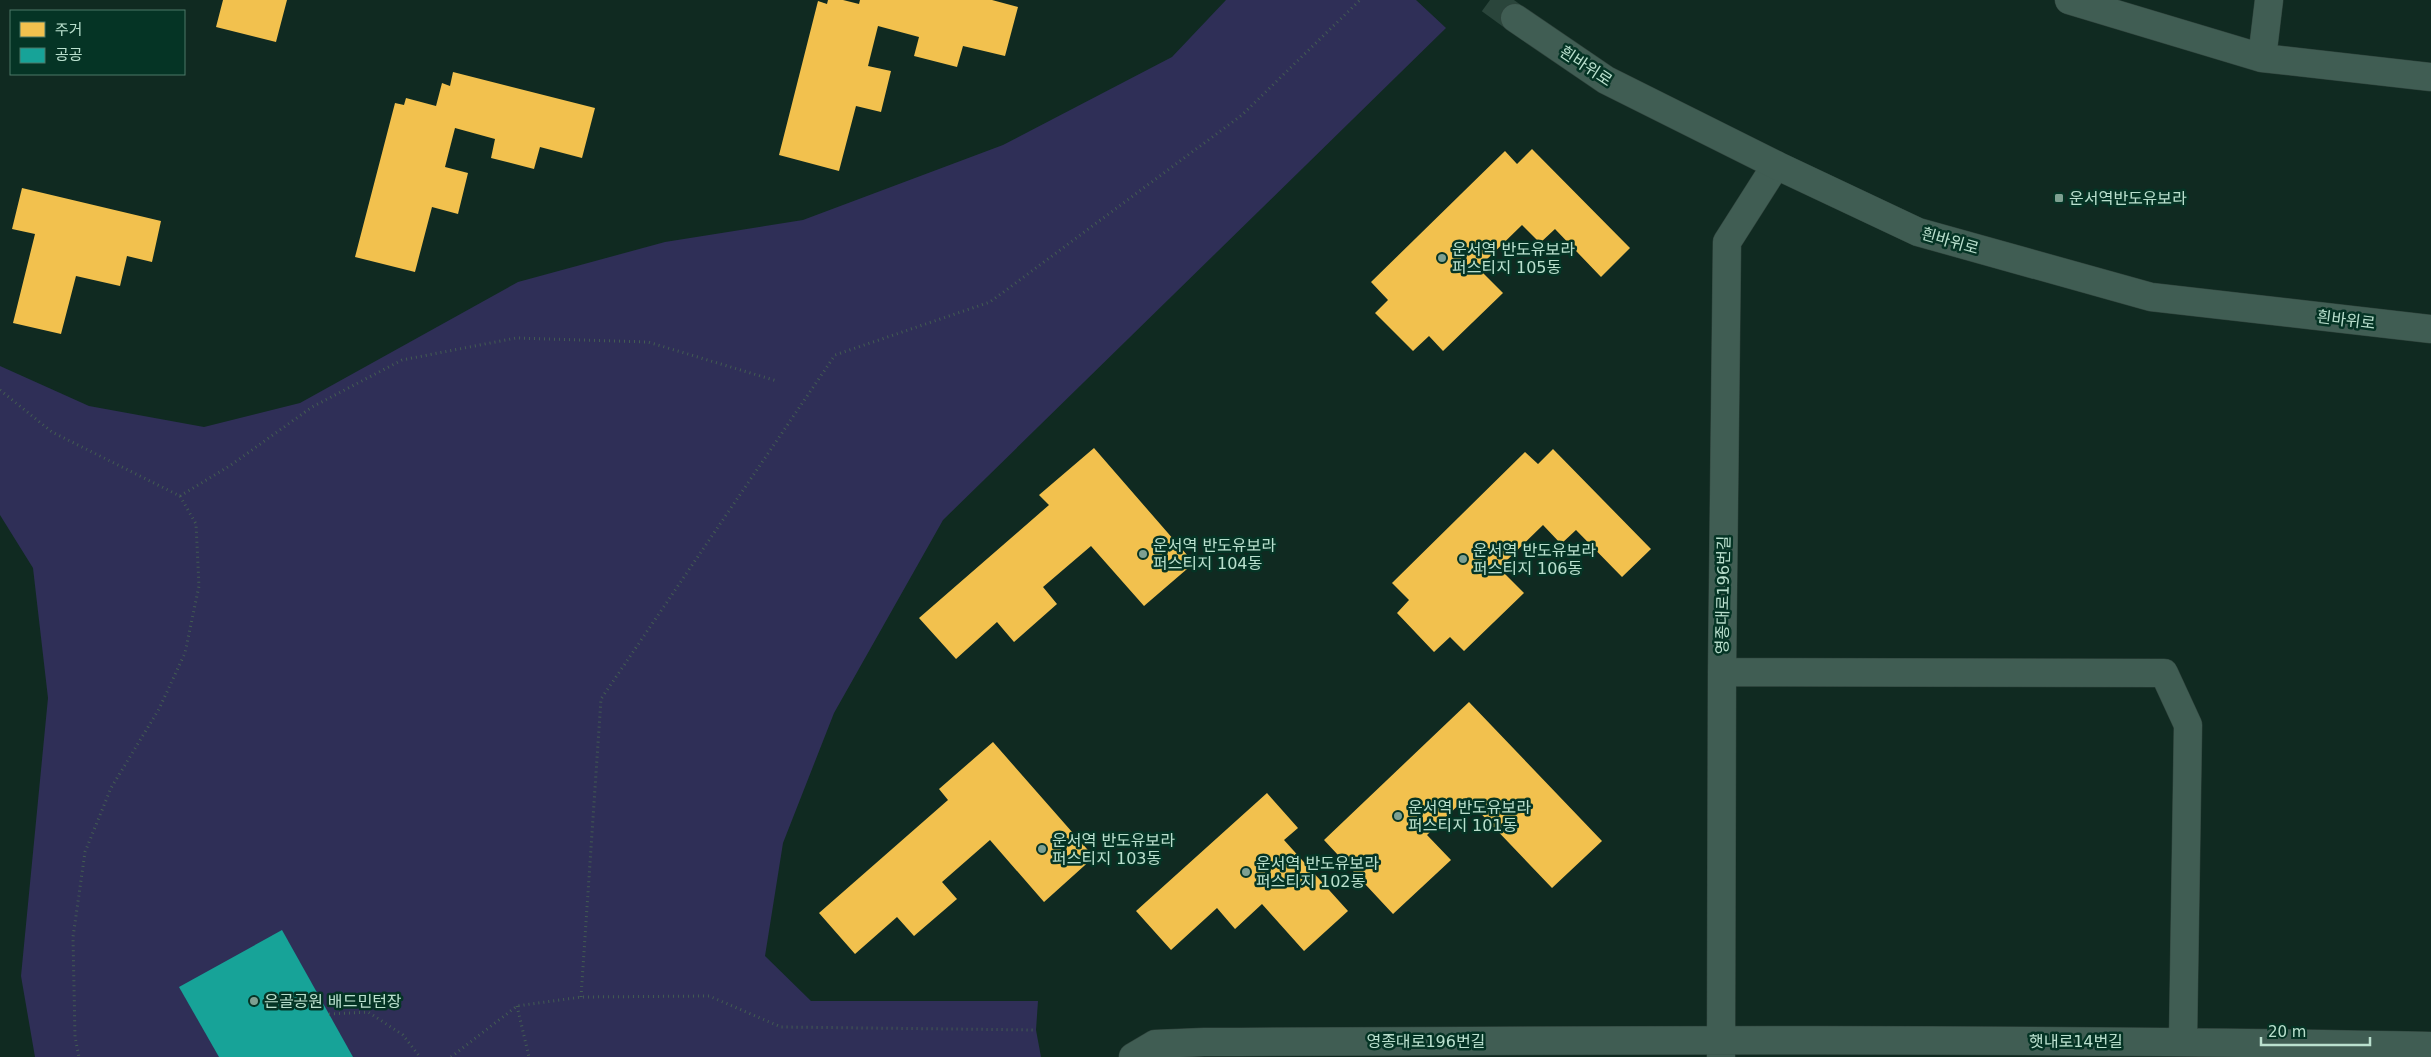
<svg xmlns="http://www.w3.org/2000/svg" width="2431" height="1057" font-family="'DejaVu Sans','Noto Sans KR',sans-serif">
	<rect width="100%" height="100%" fill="#102a21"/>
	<!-- green -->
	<path fill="#2f2f57" d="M1226,0H1416L1446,28L943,520L834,713L783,843L765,956L811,1001H1038L1036,1030L1041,1057H35L21,976L48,698L33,568L0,515V366L89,406L204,427L300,403L518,282L665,242L803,220L1003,145L1172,57Z"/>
	<!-- homes -->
	<path fill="#f2c14e" d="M223,0H287L276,42L216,27Z
		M828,0H843L859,4L860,0H992L1018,7L1005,56L963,46L957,67L914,56L919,37L878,26L868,66L891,71L881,112L856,106L839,171L779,155L818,1L827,4Z
		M453,72L595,108L582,158L540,147L534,169L491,158L495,139L455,128L445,167L468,173L458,214L432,207L415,272L355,257L395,103L404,105L406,98L436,106L442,83L450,86Z
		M1532,149L1630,248L1601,277L1555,229L1540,243L1522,225L1478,268L1503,293L1443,351L1429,336L1413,351L1375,313L1388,300L1371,282L1505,151L1517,164Z
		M22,188L161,221L152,262L127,256L120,286L76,276L61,334L13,323L35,234L12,229Z
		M1094,448L1194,563L1144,606L1091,546L1043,587L1057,604L1014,642L997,622L956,659L919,618L1049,505L1039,495Z
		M1553,449L1651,549L1622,577L1576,530L1561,544L1543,525L1499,568L1524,593L1464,651L1450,637L1434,652L1397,613L1409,600L1392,583L1525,452L1538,464Z
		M1469,702L1602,841L1552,888L1466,798L1427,835L1451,860L1393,914L1324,840Z
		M993,742L1094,857L1044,902L990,840L942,882L957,899L914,936L897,917L855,954L819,913L948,800L939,789Z
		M1267,793L1298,828L1284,840L1348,911L1304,951L1262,904L1235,929L1217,908L1171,950L1136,911Z"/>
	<!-- public -->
	<path fill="#17a398" d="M282,930L329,1014L353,1057H219L179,987Z"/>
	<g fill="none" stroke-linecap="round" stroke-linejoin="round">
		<!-- tertiary-tunnel -->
		<path stroke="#2a453b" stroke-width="28" stroke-dasharray="28 14" stroke-linecap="butt" d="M1490,0L1515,18"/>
		<defs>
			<path id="minor" d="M2069,0L2262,58L2431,77
				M2262,58L2269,0
				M1722,672L2164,673L2188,725L2183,1041
				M1133,1057L1155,1044L1204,1042C1613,1040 2022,1038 2431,1046
				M1721,1057L1722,672L1727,242L1776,165"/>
			<path id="tertiary" d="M1515,18L1606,80L1776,165L1918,232L2151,297L2431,329"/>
		</defs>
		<!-- minor casing -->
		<use href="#minor" stroke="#2f433c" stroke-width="29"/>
		<!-- tertiary casing -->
		<use href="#tertiary" stroke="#2f433c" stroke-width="29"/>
		<!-- path -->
		<path stroke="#435c53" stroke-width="3" stroke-dasharray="1 4" stroke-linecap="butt" d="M0,390L52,432L180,496L196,524L199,586L185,653L159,709L111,788L85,852L73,937L75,1037L79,1057
			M180,496L231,465L312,407L402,360L516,338L648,342L777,381
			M581,997L601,699L835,355L990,302L1242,115L1360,0
			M517,1006L529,1057
			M329,1014L368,1012L403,1035L420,1057
			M451,1057L517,1006L581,997L709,996L781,1027L1036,1030"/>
		<!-- minor -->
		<use href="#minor" stroke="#405d53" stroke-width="28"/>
		<!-- tertiary -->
		<use href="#tertiary" stroke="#405d53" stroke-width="28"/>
	</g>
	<!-- markers -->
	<g fill="#7ea091" stroke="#053425" stroke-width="2">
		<rect x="2054" y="193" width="10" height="10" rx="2.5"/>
		<circle cx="1442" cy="258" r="5"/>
		<circle cx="1143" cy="554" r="5"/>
		<circle cx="1463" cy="559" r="5"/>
		<circle cx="1398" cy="816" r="5"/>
		<circle cx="1042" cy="849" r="5"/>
		<circle cx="1246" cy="872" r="5"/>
		<circle cx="254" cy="1001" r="5"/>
	</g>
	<g text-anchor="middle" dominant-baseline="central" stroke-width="5" stroke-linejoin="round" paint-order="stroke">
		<!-- street labels -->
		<g font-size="16" fill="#bae0ce" stroke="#053425">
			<text transform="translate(1586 66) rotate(33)">흰바위로</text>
			<text transform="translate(1950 241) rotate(16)">흰바위로</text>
			<text transform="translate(2346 320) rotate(7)">흰바위로</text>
			<text transform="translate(1723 595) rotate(-89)">영종대로196번길</text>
			<text x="1426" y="1041">영종대로196번길</text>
			<text x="2076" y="1041">햇내로14번길</text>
		</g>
		<!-- poi labels -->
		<g font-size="16" fill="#bae0ce" stroke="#053425" text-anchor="start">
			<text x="2069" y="198">운서역반도유보라</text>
			<text x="1452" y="249">운서역 반도유보라<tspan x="1452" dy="18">퍼스티지 105동</tspan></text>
			<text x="1153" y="545">운서역 반도유보라<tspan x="1153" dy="18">퍼스티지 104동</tspan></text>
			<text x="1473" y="550">운서역 반도유보라<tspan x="1473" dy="18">퍼스티지 106동</tspan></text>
			<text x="1408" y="807">운서역 반도유보라<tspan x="1408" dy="18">퍼스티지 101동</tspan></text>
			<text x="1052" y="840">운서역 반도유보라<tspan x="1052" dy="18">퍼스티지 103동</tspan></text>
			<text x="1256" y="863">운서역 반도유보라<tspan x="1256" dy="18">퍼스티지 102동</tspan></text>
			<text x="264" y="1001">은골공원 배드민턴장</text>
		</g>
	</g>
	<!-- legend -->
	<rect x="10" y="10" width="175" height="65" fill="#053425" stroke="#4d7969"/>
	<rect x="20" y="22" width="25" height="15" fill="#f2c14e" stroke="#4d7969"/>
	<text x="55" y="35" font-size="15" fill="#bae0ce">주거</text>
	<rect x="20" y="48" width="25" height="15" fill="#17a398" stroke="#4d7969"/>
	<text x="55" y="60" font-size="15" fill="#bae0ce">공공</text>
	<!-- scale -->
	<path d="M2261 1037v8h109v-8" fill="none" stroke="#bae0ce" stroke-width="2.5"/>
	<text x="2268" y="1037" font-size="15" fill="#bae0ce" stroke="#053425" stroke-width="4" paint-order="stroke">20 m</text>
</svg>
